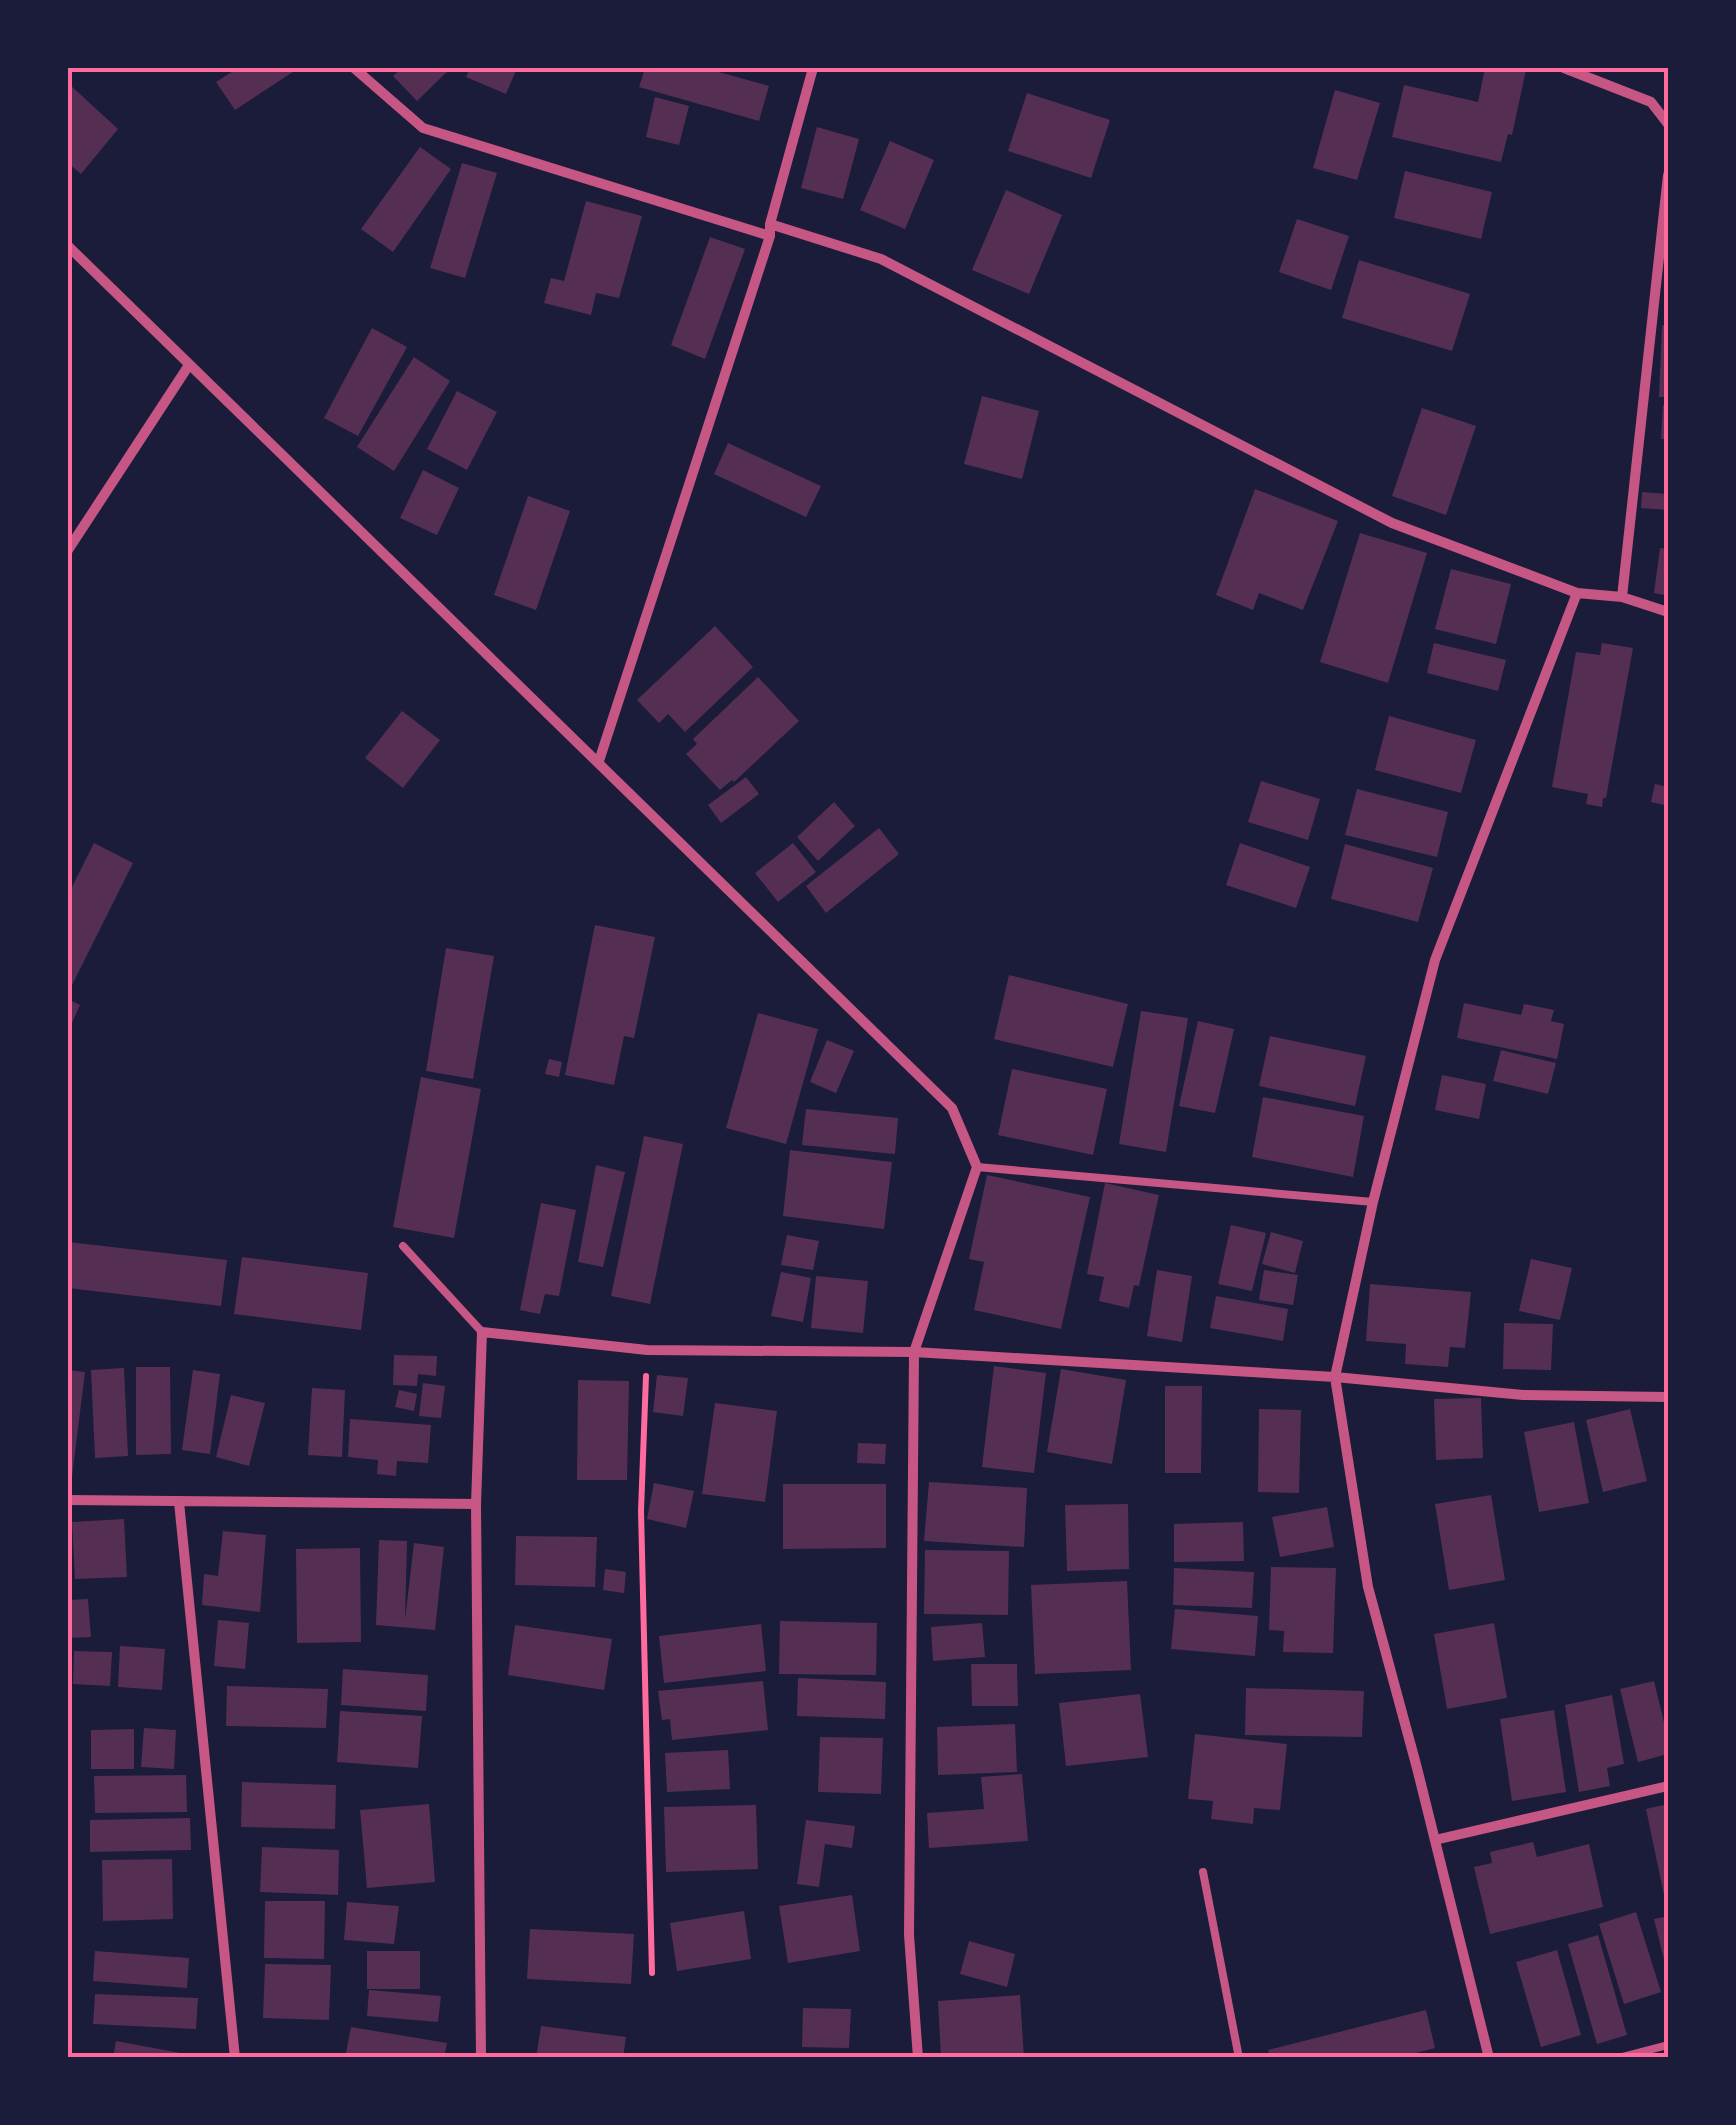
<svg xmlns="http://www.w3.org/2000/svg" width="1736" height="2125" font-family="'Crimson Pro',serif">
	<rect width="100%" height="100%" fill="#1b1b3a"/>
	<!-- building -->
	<path fill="#542f53" d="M238,68H299L235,110L216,82Z
		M402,68H451L417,101L393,76Z
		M470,68H517L506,94L466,77Z
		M645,68H704L769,86L759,121L639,87Z
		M1485,68L1526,70L1512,135L1508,134L1501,162L1392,137L1404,85L1478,102Z
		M68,83L118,129L81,174L68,163Z
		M1335,90L1380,103L1357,180L1313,168Z
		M1027,93L1110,120L1091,178L1008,151Z
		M655,97L689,106L679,145L646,137Z
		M817,127L859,139L843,199L801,188Z
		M890,141L934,160L905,229L860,210Z
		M420,147L451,169L393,252L361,229Z
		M462,163L497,173L465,278L430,268Z
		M1405,171L1492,192L1481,239L1394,218Z
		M1006,190L1062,215L1029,294L972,270Z
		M586,201L642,216L619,298L596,293L591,315L544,303L551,278L564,281Z
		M1297,219L1349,236L1331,290L1279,272Z
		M710,237L745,249L705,359L671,345Z
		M1359,260L1470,294L1452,351L1342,318Z
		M1662,325L1668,326V397H1659Z
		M372,328L407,347L358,436L324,418Z
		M414,357L450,381L394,471L357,447Z
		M457,391L497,412L467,470L427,449Z
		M982,396L1039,411L1022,479L964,464Z
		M1663,405H1668V439H1661Z
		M1422,408L1476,426L1446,515L1392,496Z
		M728,443L821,486L806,517L714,474Z
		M423,470L459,488L437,535L400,518Z
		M1255,489L1338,521L1303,610L1259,593L1253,610L1216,595Z
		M1642,492L1668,494V510L1641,508Z
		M528,496L570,511L536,610L494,595Z
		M1360,533L1427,553L1388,683L1320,662Z
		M1660,548L1668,549V596L1654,593Z
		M1451,569L1511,584L1496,644L1435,629Z
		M715,626L753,667L685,732L668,714L659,723L637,700Z
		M1434,643L1506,660L1498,691L1427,673Z
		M1602,643L1633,648L1606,798H1603L1602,807L1586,804L1588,794L1552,787L1576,652L1600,655Z
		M758,677L799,721L734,782L732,780L720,790L686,754L697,744L693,739Z
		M402,711L440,740L403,788L365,758Z
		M1389,716L1476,740L1461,793L1375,770Z
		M746,777L759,794L721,823L708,805Z
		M1261,781L1320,799L1308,840L1248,822Z
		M1655,784L1668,787V806L1651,802Z
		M1357,789L1448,812L1437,857L1345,835Z
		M834,802L855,826L818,861L797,837Z
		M879,828L899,854L826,913L806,886Z
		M94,843L133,863L68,993V895Z
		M793,843L816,872L778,902L755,873Z
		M1240,843L1310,867L1296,908L1226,885Z
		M1345,844L1433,868L1418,922L1331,899Z
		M595,925L655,937L634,1038L624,1036L614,1085L565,1075Z
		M446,948L494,956L473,1079L426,1071Z
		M1009,975L1128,1004L1113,1067L994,1039Z
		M68,999L80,1005L68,1032Z
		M1464,1003L1521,1015L1524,1004L1554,1010L1551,1021L1564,1024L1557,1059L1457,1038Z
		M1141,1011L1188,1018L1166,1152L1119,1144Z
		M758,1013L818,1029L786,1144L726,1128Z
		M1198,1021L1234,1029L1215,1113L1179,1106Z
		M1270,1036L1366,1056L1355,1106L1259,1086Z
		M827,1040L854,1051L836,1093L810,1082Z
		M1501,1050L1556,1063L1548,1094L1493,1081Z
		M549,1059L562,1062L559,1077L545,1074Z
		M1012,1069L1107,1089L1093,1155L998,1135Z
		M1442,1075L1486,1084L1479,1119L1435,1110Z
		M421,1077L481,1089L454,1238L393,1227Z
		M1263,1097L1364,1116L1353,1177L1252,1157Z
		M806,1109L898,1118L895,1154L802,1145Z
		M644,1136L683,1144L650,1304L611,1296Z
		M790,1150L892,1162L884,1229L783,1216Z
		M596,1165L625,1172L603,1267L578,1262Z
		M987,1175L1090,1197L1061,1329L974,1310L984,1262L969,1259Z
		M1105,1183L1159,1195L1139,1286L1134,1285L1129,1308L1099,1301L1104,1277L1087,1274Z
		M541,1203L576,1210L559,1296L545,1294L540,1314L520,1310Z
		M1231,1225L1266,1233L1252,1291L1218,1284Z
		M1271,1232L1303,1241L1295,1273L1262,1264Z
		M787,1235L819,1241L813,1270L781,1265Z
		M68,1242L227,1260L221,1306L68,1288Z
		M242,1257L368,1273L361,1330L234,1314Z
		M1531,1259L1572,1268L1560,1320L1519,1311Z
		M1157,1270L1192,1276L1182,1342L1147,1336Z
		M1264,1270L1298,1275L1293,1305L1259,1300Z
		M781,1272L811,1278L803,1322L771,1316Z
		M816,1276L868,1281L863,1333L811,1328Z
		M1370,1284L1471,1292L1465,1348L1450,1347L1448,1367L1405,1364L1406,1344L1366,1341Z
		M1216,1296L1288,1309L1283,1341L1210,1328Z
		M1504,1323L1553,1324L1551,1370L1503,1369Z
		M394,1355L437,1356L436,1376L418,1374L417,1386L393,1385Z
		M994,1366L1046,1373L1034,1473L982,1467Z
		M136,1367H170L171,1454L136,1455Z
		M124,1368L128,1456L95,1458L91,1370Z
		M1061,1369L1126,1380L1112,1464L1047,1452Z
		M68,1370L85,1372L72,1477H68Z
		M193,1370L220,1374L210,1454L182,1450Z
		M657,1375L688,1378L683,1416L653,1412Z
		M578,1380L629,1381L627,1480H577Z
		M423,1383L445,1386L441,1418L419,1416Z
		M1165,1386H1202L1201,1473H1165Z
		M312,1388L345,1390L342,1457L308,1455Z
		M399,1390L417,1394L414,1411L395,1407Z
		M231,1395L265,1403L249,1466L216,1457Z
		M1481,1398L1483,1458L1436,1460L1434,1399Z
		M715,1403L777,1411L765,1502L702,1494Z
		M1259,1409L1301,1410L1299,1493L1258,1492Z
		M1630,1409L1647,1481L1603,1492L1586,1420Z
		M350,1419L431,1425L428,1463L397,1461L396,1476L377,1474L378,1460L348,1457Z
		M1574,1422L1589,1503L1539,1512L1524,1432Z
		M858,1443L886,1444L885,1464L857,1463Z
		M929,1482L1027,1488L1024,1547L924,1541Z
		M654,1483L694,1491L686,1528L647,1519Z
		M783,1484H886V1548L783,1549Z
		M1491,1495L1505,1580L1449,1590L1435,1504Z
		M1128,1504L1129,1569L1067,1571L1065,1505Z
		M1327,1507L1334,1547L1280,1557L1272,1517Z
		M124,1519L127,1577L75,1579L72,1522Z
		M1243,1522L1244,1561L1174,1562V1524Z
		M223,1531L266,1535L260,1612L202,1605L204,1574L218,1576Z
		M516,1536L597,1537L595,1587L515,1585Z
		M379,1540L407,1541L405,1620L414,1543L444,1547L435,1630L376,1625Z
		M360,1548L361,1642L297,1643L296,1549Z
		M925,1550L1009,1551L1008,1615L924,1614Z
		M1271,1567L1336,1568L1333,1653L1283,1652L1284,1631L1269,1630Z
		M1174,1568L1254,1572L1252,1608L1173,1605Z
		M605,1569L626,1572L624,1593L603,1590Z
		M1127,1581L1131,1670L1035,1674L1031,1585Z
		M88,1599L91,1637L68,1638V1600Z
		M1175,1609L1258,1616L1255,1656L1171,1649Z
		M218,1620L249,1623L245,1669L214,1666Z
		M780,1621L877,1623L876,1675L779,1674Z
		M982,1623L985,1657L933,1661L931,1627Z
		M1494,1623L1507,1698L1447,1709L1434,1634Z
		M761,1624L766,1671L664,1683L659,1636Z
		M515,1625L612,1639L604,1690L508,1675Z
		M120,1646L165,1649L162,1690L118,1687Z
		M74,1651L112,1652L110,1686L73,1684Z
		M971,1664H1017L1018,1706H972Z
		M343,1669L428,1675L426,1711L341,1705Z
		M798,1678L886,1682L885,1719L797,1716Z
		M763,1681L768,1730L672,1740L670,1719L662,1720L658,1691Z
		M1654,1681L1668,1739V1754L1638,1762L1620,1689Z
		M227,1686L328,1689L326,1728L226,1726Z
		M1246,1688L1364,1691L1362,1737L1245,1735Z
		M1140,1694L1148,1757L1066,1766L1059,1703Z
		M1612,1695L1624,1764L1607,1768L1610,1786L1579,1792L1565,1705Z
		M1554,1710L1566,1792L1512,1801L1500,1719Z
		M340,1711L422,1716L418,1768L337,1762Z
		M1015,1724L1017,1772L938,1775L937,1727Z
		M144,1728L176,1730L174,1769L141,1767Z
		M134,1729V1769H91V1730Z
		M1195,1734L1287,1744L1280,1810L1254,1808L1253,1824L1211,1819L1213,1801L1188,1799Z
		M820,1737L883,1738L881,1794L818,1792Z
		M728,1750L730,1789L667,1792L665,1753Z
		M1022,1774L1028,1841L929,1848L927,1813L984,1809L981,1777Z
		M186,1775L187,1812L95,1813L94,1776Z
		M242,1782L336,1785L335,1829L241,1827Z
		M429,1804L435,1882L367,1888L360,1810Z
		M1668,1804V1894L1664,1895L1646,1809Z
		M756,1805L758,1869L666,1872L664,1807Z
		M190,1818L191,1850L90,1852V1820Z
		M806,1820L855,1826L852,1848L825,1844L819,1887L797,1884Z
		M1533,1842L1537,1857L1589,1844L1603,1907L1490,1934L1474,1867L1492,1863L1490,1852Z
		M262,1847L339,1850L338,1895L260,1892Z
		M172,1859L173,1919L103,1921L102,1860Z
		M852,1895L860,1951L788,1963L779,1906Z
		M265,1901H325L324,1959L264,1958Z
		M347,1902L399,1906L394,1944L344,1940Z
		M744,1911L751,1959L677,1971L670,1923Z
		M1636,1912L1661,1992L1624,2004L1599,1924Z
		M1668,1916V1972H1667L1654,1919Z
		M530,1929L634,1934L631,1984L527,1979Z
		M1598,1935L1627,2035L1597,2044L1568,1944Z
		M969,1941L1015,1954L1007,1987L960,1974Z
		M1557,1950L1581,2035L1541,2047L1516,1962Z
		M95,1951L189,1958L187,1988L93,1981Z
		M367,1951H420V1989H367Z
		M265,1964L331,1965L329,2020L263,2018Z
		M369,1990L441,1996L438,2022L367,2016Z
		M95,1994L198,1998L196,2029L93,2024Z
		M1020,1995L1024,2058H941L938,2001Z
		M803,2008L851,2009L849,2048L802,2047Z
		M1426,2010L1435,2048L1397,2058H1270L1268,2050Z
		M541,2026L626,2037L623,2058H536Z
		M351,2027L447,2043L444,2058H345Z
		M116,2041L197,2056V2058H113Z"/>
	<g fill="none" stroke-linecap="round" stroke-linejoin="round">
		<!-- path -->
		<path stroke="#ff6b9d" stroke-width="6" d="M646,1376L641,1511L652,1973"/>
		<!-- service -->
		<path stroke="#c65784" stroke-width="8" d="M977,1167L1373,1202
			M403,1246L482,1332
			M1203,1872L1239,2058
			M1618,2058L1668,2045"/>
		<!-- minor -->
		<path stroke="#c65784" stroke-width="10" d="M354,68L423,128L770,236
			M1564,68L1651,102L1668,124
			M770,224L881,259L1392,523L1577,593L1622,597L1668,612
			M68,246L952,1108L977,1167L914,1352L909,1935L918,2058
			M68,550L189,365
			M1622,597L1668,175
			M599,761L770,236V224L813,68
			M68,1500L476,1504
			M179,1502L235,2058
			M1435,1840L1668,1786
			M481,2058L476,1504L482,1332L647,1350L914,1352L1335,1377L1523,1395L1668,1397
			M1489,2058L1417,1768L1368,1587L1335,1377L1373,1202L1435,960L1577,593"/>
	</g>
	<!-- border -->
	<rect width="1736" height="2125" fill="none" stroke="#1b1b3a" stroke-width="140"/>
	<rect x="70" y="70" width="1596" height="1985" fill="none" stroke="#ff6b9d" stroke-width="4"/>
</svg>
